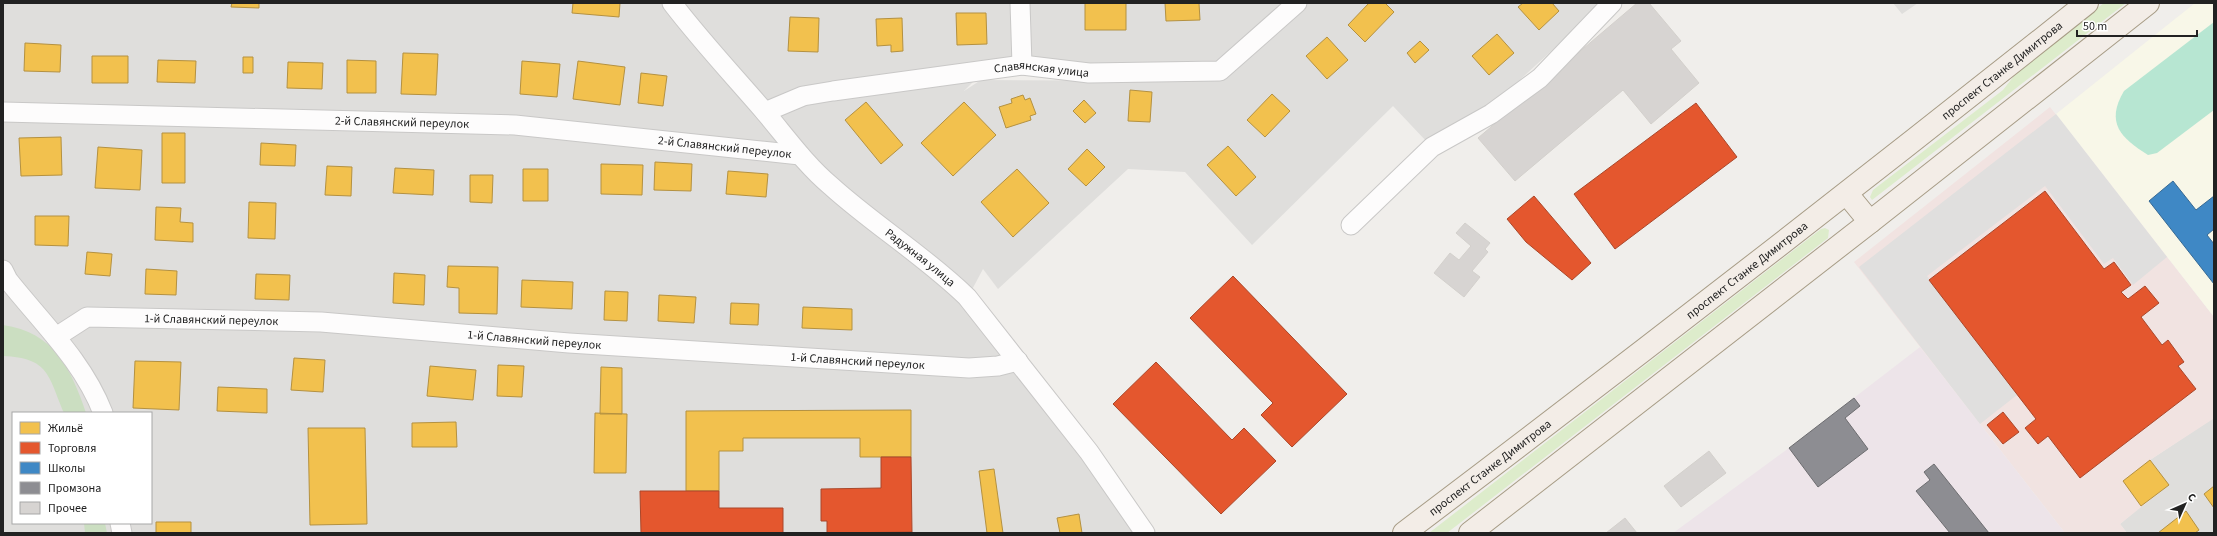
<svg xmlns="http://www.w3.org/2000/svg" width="2217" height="536" font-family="'Source Sans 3',sans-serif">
	<rect width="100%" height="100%" fill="#f0eeeb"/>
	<!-- residential -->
	<path fill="#dfdedc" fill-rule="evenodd" d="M3,3H1283L1214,73L987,68L964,91L981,80L1215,81L1292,3H1604L1488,109L1427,142L1393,106L1252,245L1185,172L1128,169L998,289L983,269L967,299L1091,469L1135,533H3ZM13,413H151V523H13Z
		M1893,3H1918L1902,14Z
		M2213,418L2214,533H2127L2120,524L2141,506L2150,460Z"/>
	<!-- commercial -->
	<path fill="#f1e3e1" d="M2050,107L2214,317V420L2213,419L2150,460L2169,485L2120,524L2127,533H2065L1854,262Z"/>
	<!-- industrial -->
	<path fill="#ede4e9" d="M1920,347L2065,533H1673L1789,448Z"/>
	<!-- education -->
	<path fill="#f8f7e8" d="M2195,3H2214V317L2056,114Z"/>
	<!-- grass -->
	<path fill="#ddeccb" d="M2104,3H2126L1872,200L1870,197L1873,190L2003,90L2021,67Z
		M1825,228L1829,230L1828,238L1447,533H1429L1821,229Z"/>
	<!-- forest -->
	<path fill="#cbdec1" d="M3,325C54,332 71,369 86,413H64C48,375 49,358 3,356Z
		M84,523H105L107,533H85Z"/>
	<!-- pitch -->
	<path fill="#b7e6d2" d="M2214,22V110L2157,153L2148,155C2121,138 2105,123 2124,91Z"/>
	<!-- parking -->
	<path fill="#e0dfde" d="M2056,114L2167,257L2133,285L2113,258L2104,264L2045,186L1927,276L2017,395L1980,424L1859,267Z"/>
	<!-- homes -->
	<path fill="#f2c14e" stroke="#b49141" d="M232,3H259V8L231,7Z
		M573,3H620L619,17L572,13Z
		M1085,3H1126V30H1085Z
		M1165,3H1199L1200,20L1166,21Z
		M1369,3H1385L1394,12L1365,42L1348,25Z
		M1523,3H1552L1559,11L1539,30L1518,7Z
		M956,13H986L987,44L957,45Z
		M790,17L819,18L818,52L788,51Z
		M902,18L903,51L891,52V45L877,46L876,19Z
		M1497,34L1514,53L1489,75L1472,56Z
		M1327,37L1348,60L1327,79L1306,56Z
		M1420,41L1429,50L1415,63L1407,53Z
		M25,43L61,45L60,72L24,71Z
		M403,53L438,54L436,95L401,94Z
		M92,56H128V83H92Z
		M243,57H253V73H243Z
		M158,60L196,61L195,83L157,82Z
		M347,60L376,61V93H347Z
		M522,61L560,64L557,97L520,94Z
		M578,61L625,67L620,105L573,99Z
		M288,62L323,63L322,89L287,88Z
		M641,73L667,76L663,106L638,103Z
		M1130,90L1152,92L1150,122L1128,121Z
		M1272,94L1290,111L1265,137L1247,120Z
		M1023,95L1025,100L1030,98L1036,114L1030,116L1031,120L1006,128L999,107L1012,103L1011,99Z
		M1084,100L1096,113L1085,123L1073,111Z
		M866,102L903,145L881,164L845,120Z
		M964,102L996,135L953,176L921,143Z
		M162,133H185V183H162Z
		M61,137L62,175L21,176L19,138Z
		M261,143L296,145L295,166L260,165Z
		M1228,146L1256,177L1236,196L1207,165Z
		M98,147L142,150L140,190L95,188Z
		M1087,149L1105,167L1086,186L1068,169Z
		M655,162L692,164L691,191L654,190Z
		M601,164L643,165L642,195L601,194Z
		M327,166L352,167L351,196L325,195Z
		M395,168L434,170L433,195L393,193Z
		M523,169H548V201H523Z
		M1017,169L1049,203L1013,237L981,202Z
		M728,171L768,174L766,197L726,194Z
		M470,175H493L492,203L470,202Z
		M249,202L276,203L275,239L248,238Z
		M156,207L181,208L180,222L193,223V242L155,240Z
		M35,216H69L68,246L35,245Z
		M87,252L112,254L110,276L85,274Z
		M448,266L498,267L497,314L459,313V288L447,287Z
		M146,269L177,271L176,295L145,294Z
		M394,273L425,275L424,305L393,303Z
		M256,274L290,275L289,300L255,299Z
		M522,280L573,282L572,309L521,307Z
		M605,291L628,292L627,321L604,320Z
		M659,295L696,297L694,323L658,321Z
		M731,303L759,304L758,325L730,324Z
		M803,307L852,309V330L802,328Z
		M294,358L325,360L323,392L291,390Z
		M135,361L181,362L179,410L133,408Z
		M498,365L524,366L522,397L497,396Z
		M430,366L476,370L473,400L427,396Z
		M601,367L622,368V414H600Z
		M218,387L267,389V413L217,411Z
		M911,410V457H860V438H743V451H719V491H686V411Z
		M595,413L627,414L626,473H594Z
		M456,422L457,447H412V423Z
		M308,428H365L367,524L310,525Z
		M2150,460L2169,485L2141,506L2123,481Z
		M994,469L1003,533H987L979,471Z
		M2214,486V508L2204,494Z
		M2186,511L2199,530L2195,533H2158Z
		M1079,514L1082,533H1060L1057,518Z
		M156,522H191V533H156Z"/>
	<!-- shops -->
	<path fill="#e4572e" stroke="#aa472a" d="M1696,103L1737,157L1615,249L1574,194Z
		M2045,191L2104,269L2114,262L2131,285L2121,292L2128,299L2145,286L2159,303L2141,317L2162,345L2168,340L2184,362L2178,366L2196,389L2080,478L2048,436L2038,444L2025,428L2036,419L1929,280Z
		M1534,196L1591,263L1572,280L1526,242L1507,219Z
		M1233,276L1347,394L1292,447L1261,415L1273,403L1190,318Z
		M1156,362L1232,440L1244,428L1276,461L1221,514L1113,404Z
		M2003,412L2019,432L2003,444L1987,425Z
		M881,457H911L912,532L827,533V521H821V489L881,488Z
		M640,491H719V508H783V533H641Z"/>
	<!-- schools -->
	<path fill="#3f88c5" stroke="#366994" d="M2173,181L2196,210L2214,196V229L2207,235L2214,244V284L2149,201Z"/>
	<!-- industry -->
	<path fill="#8d8d92" stroke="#6d6d70" d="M1854,398L1860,406L1845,418L1868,449L1818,487L1789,448Z
		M1934,464L1989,533H1950L1916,491L1930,480L1924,472Z"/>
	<!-- building -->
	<path fill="#d7d4d2" stroke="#d3d0cc" d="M1637,3H1649L1681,41L1671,49L1699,83L1651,124L1623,90L1515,181L1478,138Z
		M1465,223L1490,243L1485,249L1488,252L1472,271L1480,277L1464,297L1434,273L1450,253L1459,260L1471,246L1456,233Z
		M1709,451L1726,473L1681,507L1664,486Z
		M1625,518L1637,533H1606Z"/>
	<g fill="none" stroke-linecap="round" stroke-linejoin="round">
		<defs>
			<g id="minor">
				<path id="s1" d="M672,3C701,41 733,75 764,111C786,137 805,164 831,186C874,225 925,256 967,297L1089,452L1145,533"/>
				<path d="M1020,3L1022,65"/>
				<path id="s2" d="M3,112L515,125L800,155"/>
				<path id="s3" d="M765,112L803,96L833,91L1022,65L1089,73L1220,71L1297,3"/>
				<path d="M1351,225L1432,147L1491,114L1540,78L1612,3"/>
				<path d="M3,270L8,280C42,323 83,361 103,413"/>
				<path id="s4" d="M56,337L87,317L321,322L569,343L969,368L998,366L1018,361"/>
				<path d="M120,523L122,533"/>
			</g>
			<g id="major">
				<path d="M1847,194L1870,222"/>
				<path id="s5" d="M1404,533C1634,359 1861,183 2087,3"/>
				<path d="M1470,533L1870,222L2148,3"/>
			</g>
		</defs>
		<!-- minor casing -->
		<use href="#minor" stroke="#c9c8c7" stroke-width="21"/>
		<!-- major casing -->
		<use href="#major" stroke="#a79c86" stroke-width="24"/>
		<!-- minor -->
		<use href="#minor" stroke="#fdfcfc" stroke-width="19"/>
		<!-- major -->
		<use href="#major" stroke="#f3ede7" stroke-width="22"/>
	</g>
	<g text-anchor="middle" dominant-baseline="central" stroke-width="4" stroke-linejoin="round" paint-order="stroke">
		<!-- street labels -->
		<g font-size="12" fill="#222" stroke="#fff">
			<text stroke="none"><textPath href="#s5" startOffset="756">проспект Станке Димитрова</textPath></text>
			<text stroke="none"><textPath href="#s3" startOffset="282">Славянская улица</textPath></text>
			<text stroke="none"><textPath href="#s2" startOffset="399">2-й Славянский переулок</textPath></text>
			<text stroke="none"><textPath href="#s2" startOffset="723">2-й Славянский переулок</textPath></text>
			<text stroke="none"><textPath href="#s1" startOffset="357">Радужная улица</textPath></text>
			<text stroke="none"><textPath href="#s5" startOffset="432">проспект Станке Димитрова</textPath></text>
			<text stroke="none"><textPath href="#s4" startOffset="161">1-й Славянский переулок</textPath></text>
			<text stroke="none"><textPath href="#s4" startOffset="485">1-й Славянский переулок</textPath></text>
			<text stroke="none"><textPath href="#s4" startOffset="809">1-й Славянский переулок</textPath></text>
			<text stroke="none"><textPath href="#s5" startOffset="108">проспект Станке Димитрова</textPath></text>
		</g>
	</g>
	<!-- border -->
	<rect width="2217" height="536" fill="none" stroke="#222222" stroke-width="8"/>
	<!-- legend -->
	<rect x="12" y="412" width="140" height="112" fill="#ffffff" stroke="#a7a7a7"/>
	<rect x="20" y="422" width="20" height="12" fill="#f2c14e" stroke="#a7a7a7"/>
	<text x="48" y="432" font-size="12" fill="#222222">Жильё</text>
	<rect x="20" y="442" width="20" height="12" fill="#e4572e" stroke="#a7a7a7"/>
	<text x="48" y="452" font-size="12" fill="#222222">Торговля</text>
	<rect x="20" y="462" width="20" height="12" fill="#3f88c5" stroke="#a7a7a7"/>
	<text x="48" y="472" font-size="12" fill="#222222">Школы</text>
	<rect x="20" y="482" width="20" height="12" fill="#8d8d92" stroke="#a7a7a7"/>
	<text x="48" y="492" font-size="12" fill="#222222">Промзона</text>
	<rect x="20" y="502" width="20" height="12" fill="#d7d4d2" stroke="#a7a7a7"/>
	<text x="48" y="512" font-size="12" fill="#222222">Прочее</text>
	<!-- north arrow -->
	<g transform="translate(2185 504) rotate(45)" stroke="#ffffff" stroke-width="3" paint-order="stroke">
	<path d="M0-3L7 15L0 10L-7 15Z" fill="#222222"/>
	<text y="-6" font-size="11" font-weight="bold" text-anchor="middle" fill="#222222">С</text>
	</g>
	<!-- scale -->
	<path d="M2077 30v6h120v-6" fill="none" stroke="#222222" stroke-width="2"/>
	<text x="2083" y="30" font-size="12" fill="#222222" stroke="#ffffff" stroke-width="3" paint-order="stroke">50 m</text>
</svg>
